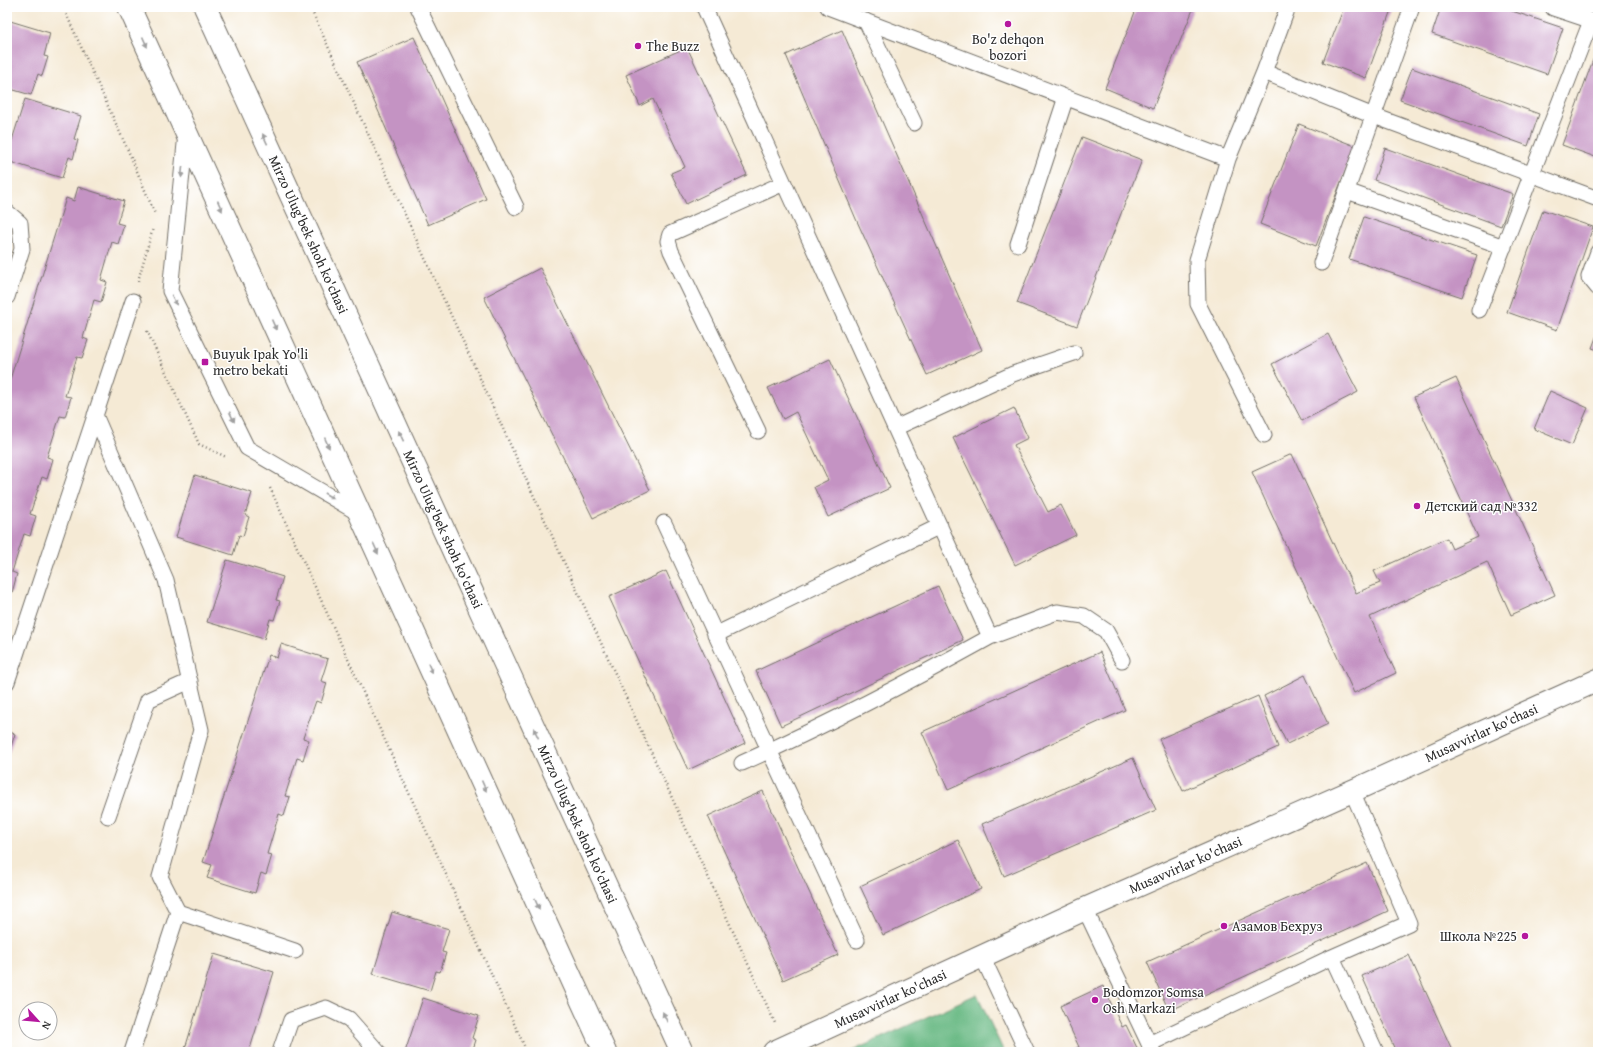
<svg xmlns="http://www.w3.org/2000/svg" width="1605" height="1059" font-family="'Gentium Book Plus',serif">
	<rect width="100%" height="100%" fill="#fff"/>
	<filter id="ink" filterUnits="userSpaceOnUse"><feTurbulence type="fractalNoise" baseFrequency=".025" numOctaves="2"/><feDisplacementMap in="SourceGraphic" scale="8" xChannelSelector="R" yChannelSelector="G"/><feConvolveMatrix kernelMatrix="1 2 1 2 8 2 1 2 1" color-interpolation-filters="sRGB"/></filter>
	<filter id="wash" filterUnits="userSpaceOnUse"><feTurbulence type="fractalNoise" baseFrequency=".012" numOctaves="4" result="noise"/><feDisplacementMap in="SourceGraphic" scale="16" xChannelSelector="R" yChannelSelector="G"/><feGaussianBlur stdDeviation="0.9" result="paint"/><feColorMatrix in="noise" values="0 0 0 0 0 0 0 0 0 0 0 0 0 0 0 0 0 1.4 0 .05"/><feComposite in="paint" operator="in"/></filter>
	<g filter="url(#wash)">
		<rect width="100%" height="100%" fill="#f5ead5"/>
		<!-- forest -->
		<path fill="#6bba85" stroke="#4b7258" d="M977,994L1004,1052H850Z"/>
		<g id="blocks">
			<!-- building -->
			<path fill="#c493c3" d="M1137,7H1194L1153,108L1105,88Z
				M1344,7H1392L1366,78L1323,62Z
				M1441,7H1500L1563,28L1547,74L1432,34Z
				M7,20L50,33L44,56L48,57L42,76L38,74L31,95L7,88Z
				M842,30L982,350L927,375L856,219L786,55Z
				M414,37L486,199L428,225L357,62Z
				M687,47L747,175L686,204L671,173L685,167L653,99L640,106L626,75Z
				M1597,49H1598V158L1562,145Z
				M1412,68L1539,114L1528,146L1400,100Z
				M25,99L81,116L74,139L78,140L73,159L69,157L62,178L7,161V156Z
				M1299,124L1355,146L1316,246L1260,224Z
				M1082,137L1142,160L1077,326L1017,303Z
				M1385,148L1513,194L1501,226L1374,180Z
				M78,187L124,201L117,223L124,225L118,244L112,242L101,280L107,282L101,302L94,300L83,338L88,340L82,358L77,357L65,396L71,397L65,417L60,416L47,457L53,459L47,479L42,477L30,514L36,516L30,536L24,534L12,572L17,574L12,593L7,591V389L66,198L74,201Z
				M1543,210L1593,227L1557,330L1507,312Z
				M1364,217L1477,255L1462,297L1349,259Z
				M540,268L650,490L593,518L484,297Z
				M1598,332V350L1592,348Z
				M1328,334L1358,392L1302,421L1272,364Z
				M830,359L890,488L828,517L814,487L828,480L796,412L783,419L768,388Z
				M1456,378L1555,595L1511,615L1487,562L1370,617L1396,673L1354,693L1252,472L1292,454L1356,593L1380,583L1374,571L1447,538L1452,549L1478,537L1414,397Z
				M1550,391L1588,408L1572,445L1534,429Z
				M1014,408L1028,438L1014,445L1048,512L1061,505L1076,535L1015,565L953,438Z
				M195,475L252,493L245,515L249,517L243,536L239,535L233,555L176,537Z
				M227,560L283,577L276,600L280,601L274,620L270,619L264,639L207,622Z
				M666,571L745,743L688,770L609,597Z
				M938,586L963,640L781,726L756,671Z
				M281,644L328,659L321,681L327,683L321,703L316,701L303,738L309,740L303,760L297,758L285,796L290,797L284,816L279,814L267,854L272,855L266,875L261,873L255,893L207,878L212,865L203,862L269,655L277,658Z
				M1100,652L1125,710L948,790L922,732Z
				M1305,675L1328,724L1287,744L1264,696Z
				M1258,696L1278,747L1183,791L1159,739Z
				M7,731L15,734L7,759Z
				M1133,758L1156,810L1004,876L982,824Z
				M763,791L838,955L783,980L708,816Z
				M958,840L981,889L883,935L860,886Z
				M1367,863L1388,911L1169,1011L1147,962Z
				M392,912L449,929L442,952L446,953L440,972L436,971L430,991L373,974Z
				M214,954L274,972L249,1052H184Z
				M1409,955L1453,1052H1396L1362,976Z
				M1103,986L1122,1027L1126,1025L1139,1052H1069L1079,1047L1060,1006Z
				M423,998L479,1016L472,1038L476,1040L472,1052H405Z"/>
		</g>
	</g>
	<g filter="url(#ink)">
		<use href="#blocks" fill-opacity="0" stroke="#726e66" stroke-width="1"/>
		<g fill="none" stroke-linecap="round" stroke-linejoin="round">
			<defs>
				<path id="lane" d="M418,7L516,207
					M704,7L990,637L1057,612L1084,616L1106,631L1122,660
					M828,7L1228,159L1264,72L1366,113L1598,199
					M1554,7L1553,8L1598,23
					M866,21L914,123
					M1264,72L1288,7
					M186,134L170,291L247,448L360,514
					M1228,159L1197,260L1198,304L1264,435
					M1347,191L1504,247
					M7,212L20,223L22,249L7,297
					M1018,244L1066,97
					M1598,252L1589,277L1598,288
					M1321,263L1412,7
					M1479,310L1591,21
					M95,415L166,580L201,730L160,877L178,912L295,951
					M895,428L1013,374L1074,353
					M758,431L671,251L668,241L670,234L784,183
					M664,523L857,940
					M715,635L940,526
					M7,682L133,301
					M742,763C827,725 909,682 990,637
					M1352,791L1409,923L1332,957L1376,1052
					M108,816L148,700L190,681
					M1085,909L1153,1052
					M982,956L1027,1052
					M1149,1044L1332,957
					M132,1052L178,912
					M280,1052L291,1020L326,1008L349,1019L378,1052"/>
				<g id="secondary">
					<path id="s1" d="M774,1052L1085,909L1359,788L1598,680"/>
				</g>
				<g id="primary">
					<path d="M129,7L605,1052"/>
					<path id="s2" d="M205,7L682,1052"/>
				</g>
			</defs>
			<!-- lane casing -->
			<use href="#lane" stroke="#726e66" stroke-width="17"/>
			<!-- secondary casing -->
			<use href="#secondary" stroke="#726e66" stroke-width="24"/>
			<!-- primary casing -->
			<use href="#primary" stroke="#726e66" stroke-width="24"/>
			<!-- path -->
			<path stroke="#726e66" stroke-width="2.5" stroke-dasharray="1 3" stroke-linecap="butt" d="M63,7L131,157L155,214
				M310,7L775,1023
				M138,281L153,228
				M147,331L199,444L226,457
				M270,488L527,1052"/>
			<!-- lane -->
			<use href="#lane" stroke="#fff" stroke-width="15"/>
			<!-- secondary -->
			<use href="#secondary" stroke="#fff" stroke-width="22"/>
			<!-- primary -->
			<use href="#primary" stroke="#fff" stroke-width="22"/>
		</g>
		<!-- one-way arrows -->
		<defs><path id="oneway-solid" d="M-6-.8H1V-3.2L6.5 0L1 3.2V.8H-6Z"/></defs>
		<g fill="#a0a0a0">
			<use href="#oneway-solid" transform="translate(145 42) rotate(66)"/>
			<use href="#oneway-solid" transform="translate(265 139) rotate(-115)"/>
			<use href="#oneway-solid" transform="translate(182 172) rotate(96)"/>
			<use href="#oneway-solid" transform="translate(220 206) rotate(66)"/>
			<use href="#oneway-solid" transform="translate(174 300) rotate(64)"/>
			<use href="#oneway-solid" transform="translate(274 325) rotate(66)"/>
			<use href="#oneway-solid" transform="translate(232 417) rotate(64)"/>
			<use href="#oneway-solid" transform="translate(401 436) rotate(-115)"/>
			<use href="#oneway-solid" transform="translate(327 443) rotate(66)"/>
			<use href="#oneway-solid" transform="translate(329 496) rotate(30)"/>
			<use href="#oneway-solid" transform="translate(376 549) rotate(66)"/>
			<use href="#oneway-solid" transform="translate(430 668) rotate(66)"/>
			<use href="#oneway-solid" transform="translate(536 733) rotate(-115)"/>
			<use href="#oneway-solid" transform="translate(484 786) rotate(66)"/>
			<use href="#oneway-solid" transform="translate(537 904) rotate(66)"/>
			<use href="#oneway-solid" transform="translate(665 1017) rotate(-115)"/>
		</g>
	</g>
	<!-- markers -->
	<g fill="#b5179e" stroke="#fff" stroke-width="1.5">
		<circle cx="1008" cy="24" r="4"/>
		<circle cx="638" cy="46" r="4"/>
		<rect x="201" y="358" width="8" height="8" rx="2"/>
		<circle cx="1417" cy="506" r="4"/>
		<circle cx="1224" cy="926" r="4"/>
		<circle cx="1525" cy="936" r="4"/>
		<circle cx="1095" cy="1000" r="4"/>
	</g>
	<g text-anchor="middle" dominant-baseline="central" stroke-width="3" stroke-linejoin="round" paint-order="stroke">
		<!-- poi labels -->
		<g font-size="14" fill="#2b2b2b" stroke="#fff" text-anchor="start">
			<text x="1008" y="39" text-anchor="middle">Bo'z dehqon<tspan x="1008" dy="16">bozori</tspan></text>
			<text x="646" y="46">The Buzz</text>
			<text x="213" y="354">Buyuk Ipak Yo'li<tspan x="213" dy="16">metro bekati</tspan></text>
			<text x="1425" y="506">Детский сад №332</text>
			<text x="1232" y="926">Азамов Бехруз</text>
			<text x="1517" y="936" text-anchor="end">Школа №225</text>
			<text x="1103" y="992">Bodomzor Somsa<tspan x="1103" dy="16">Osh Markazi</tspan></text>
		</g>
		<!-- street labels -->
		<g font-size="14" fill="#2b2b2b" stroke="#fff">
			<text stroke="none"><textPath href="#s2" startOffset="250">Mirzo Ulug'bek shoh ko'chasi</textPath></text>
			<text stroke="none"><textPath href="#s2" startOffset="574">Mirzo Ulug'bek shoh ko'chasi</textPath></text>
			<text stroke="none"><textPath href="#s1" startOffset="776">Musavvirlar ko'chasi</textPath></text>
			<text stroke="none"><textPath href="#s2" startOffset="898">Mirzo Ulug'bek shoh ko'chasi</textPath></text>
			<text stroke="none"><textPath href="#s1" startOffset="452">Musavvirlar ko'chasi</textPath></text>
			<text stroke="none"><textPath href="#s1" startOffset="128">Musavvirlar ko'chasi</textPath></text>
		</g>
	</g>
	<!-- margin -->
	<rect width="1605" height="1059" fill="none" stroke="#fff" stroke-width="24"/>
	<!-- north arrow -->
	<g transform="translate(38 1021) rotate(117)"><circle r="19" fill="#ffffff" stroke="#aaaaaa"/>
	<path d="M0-3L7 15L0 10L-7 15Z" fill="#b5179e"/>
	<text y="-6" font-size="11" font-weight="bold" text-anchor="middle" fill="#2b2b2b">N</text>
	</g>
</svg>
